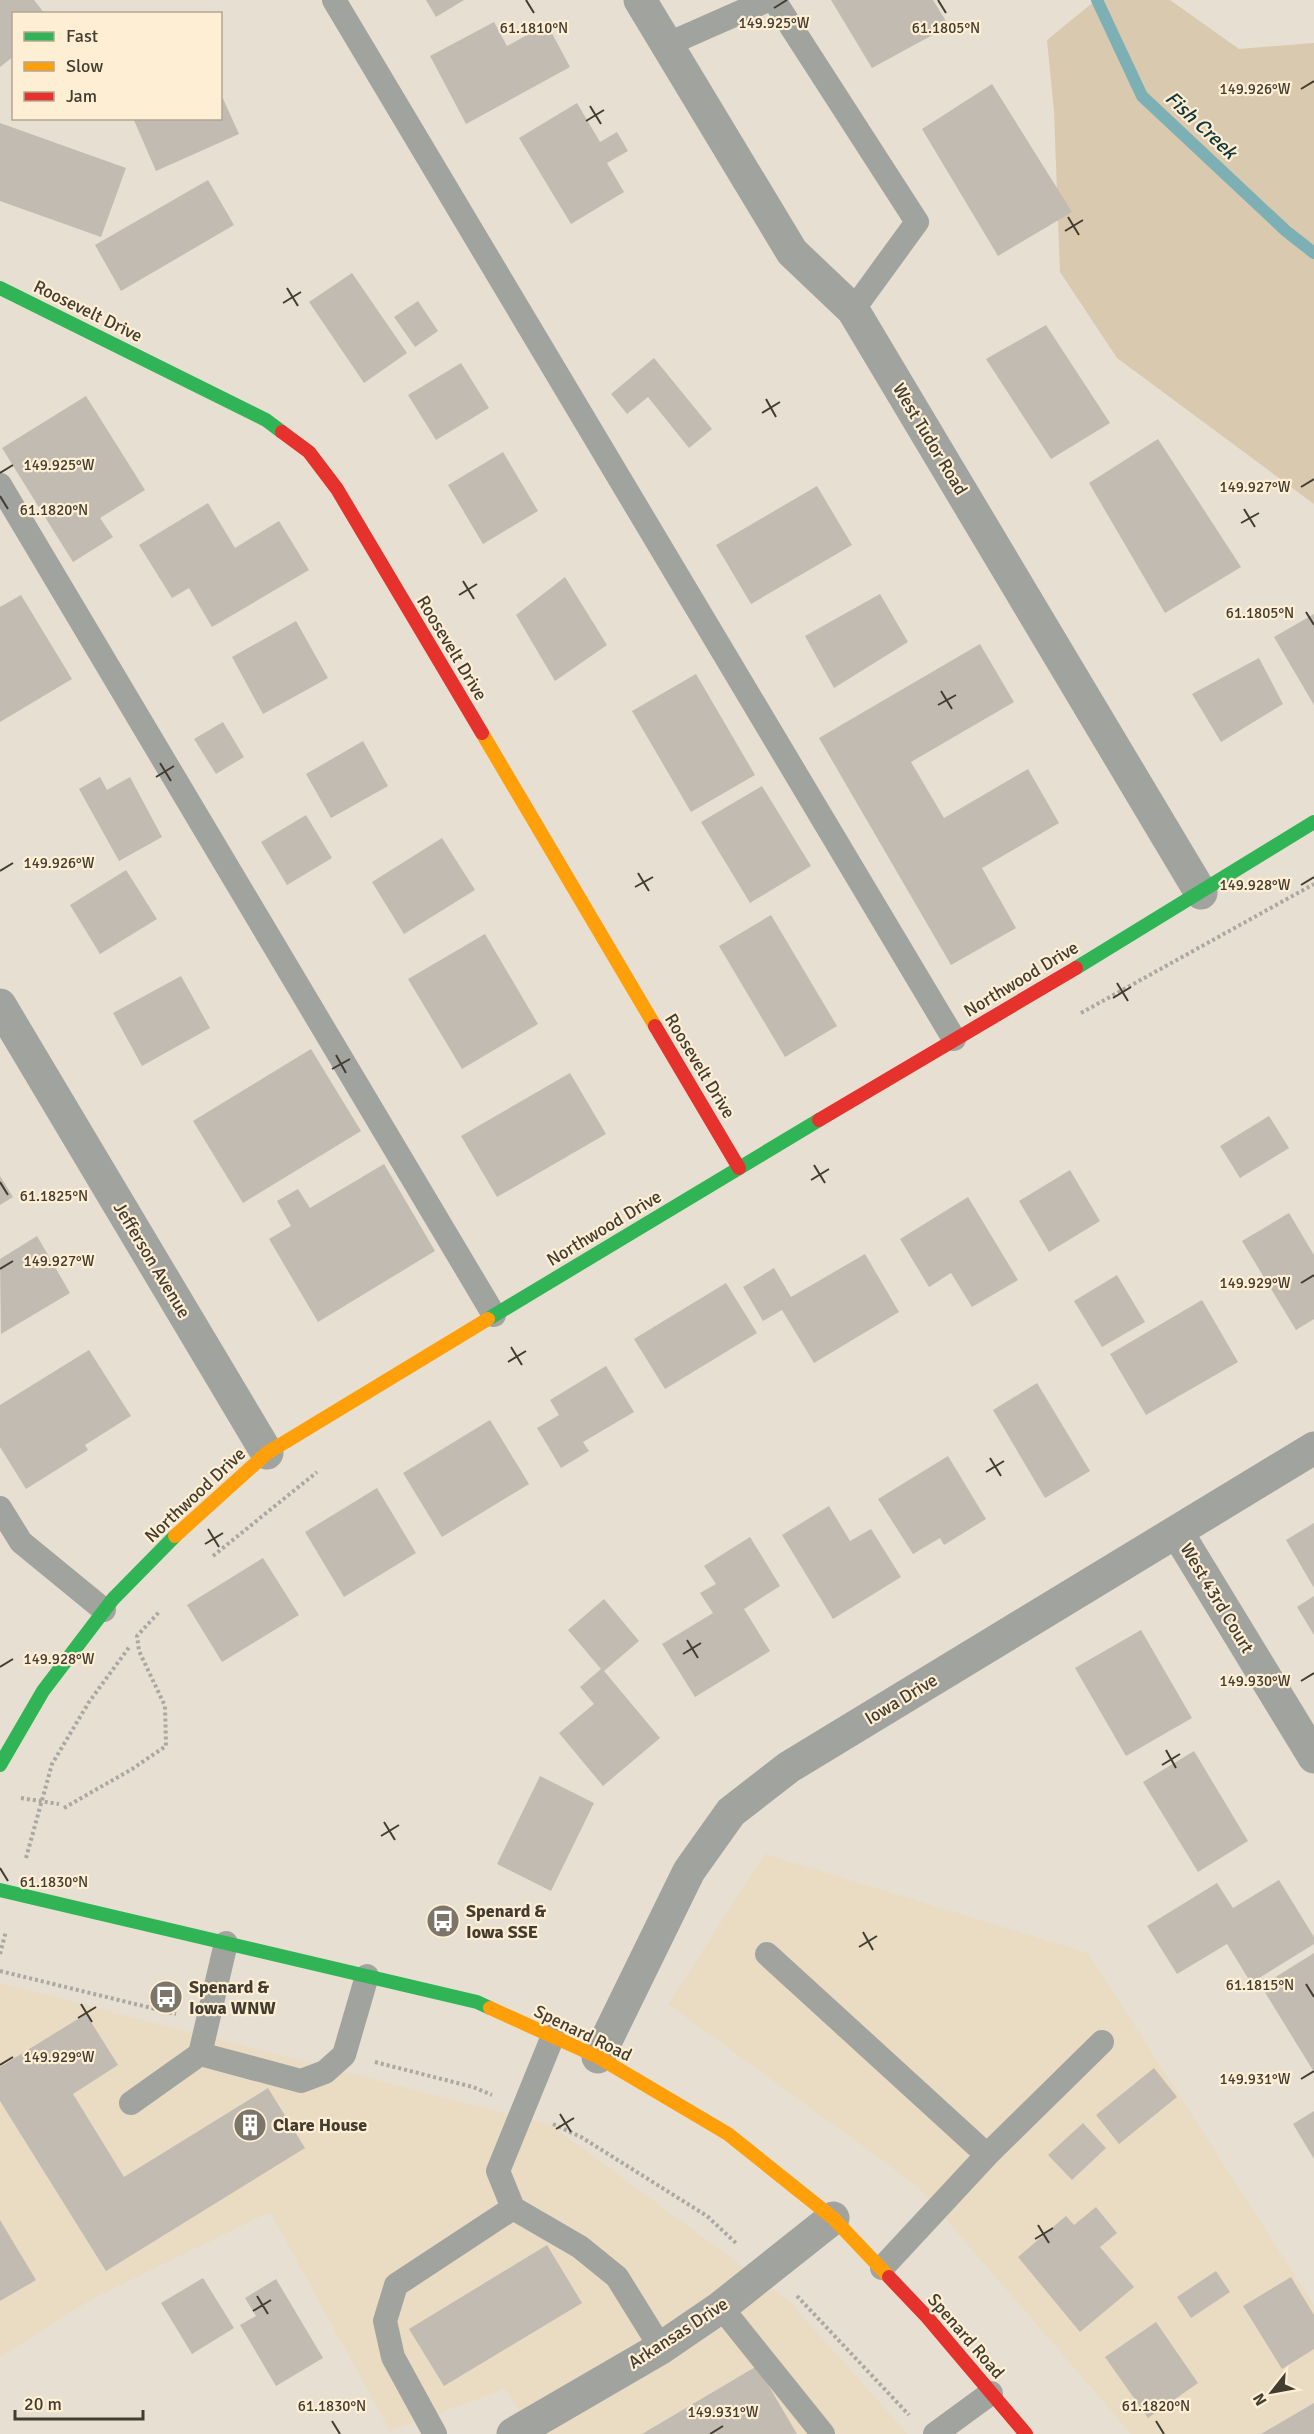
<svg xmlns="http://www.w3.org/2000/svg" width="1314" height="2434" font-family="Signika,sans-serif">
	<rect width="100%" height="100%" fill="#e7dfd1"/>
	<!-- built -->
	<path fill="#eadcc3" d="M765,1854L1088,1953L1314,2305V2434H1131L917,2186L668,2004Z
		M0,1983L551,2125L788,2300L908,2434H535L505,2389L390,2431L270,2212L92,2299L0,2357Z"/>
	<!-- green -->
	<path fill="#d9c9ae" d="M1096,0H1170L1239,49L1314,43V504L1117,358L1060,272L1054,111L1047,40Z"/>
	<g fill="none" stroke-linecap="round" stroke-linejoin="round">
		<!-- stream -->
		<path stroke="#7db0b4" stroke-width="12" d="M1097,0L1142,96L1286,231L1314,253"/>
	</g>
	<!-- building -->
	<path fill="#c2bbb1" d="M0,0H34L45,14H14V56L0,67Z
		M426,0H464L436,17Z
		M831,0H933L949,26L872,68Z
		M494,22L507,46L547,24L570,67L466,124L430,56Z
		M992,84L1072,212L998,256L922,129Z
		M220,92L239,134L156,171L133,118H220Z
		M577,103L600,142L617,132L628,151L607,163L624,192L571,224L519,138Z
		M0,123L126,168L101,237L0,201Z
		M208,180L234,225L121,291L95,245Z
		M352,273L407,353L364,383L309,302Z
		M418,301L438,331L415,347L394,317Z
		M1046,325L1110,423L1051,459L986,359Z
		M654,358L712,429L689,448L648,397L627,414L611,394Z
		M461,363L489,408L436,440L408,395Z
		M86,396L145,490L100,518L113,537L73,562L2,448Z
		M1158,439L1241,567L1165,613L1089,483Z
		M503,452L538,511L483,544L448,485Z
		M817,486L852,545L751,604L716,545Z
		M208,503L235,548L279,521L309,570L212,627L189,588L172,598L139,545Z
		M565,577L607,645L555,681L516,615Z
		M880,594L908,642L834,688L805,636Z
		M21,595L72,679L0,722V607Z
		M1314,614V705L1274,637Z
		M296,621L328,678L263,714L232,657Z
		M980,644L1014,702L911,762L944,818L1028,769L1059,823L982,868L1016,928L951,965L819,738Z
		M1259,658L1283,704L1221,742L1192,694Z
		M696,674L755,775L691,812L632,711Z
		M223,722L244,757L216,774L194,739Z
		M363,741L388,786L331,818L306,774Z
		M100,777L107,790L130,777L162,837L119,861L79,789Z
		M762,786L811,866L750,903L701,822Z
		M306,815L332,858L287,885L261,842Z
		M442,838L475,890L404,934L372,882Z
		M126,870L157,919L100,954L70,905Z
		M771,915L837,1026L785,1057L719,946Z
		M485,934L538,1024L462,1069L408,979Z
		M181,976L210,1028L142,1066L113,1013Z
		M311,1049L361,1131L243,1203L193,1121Z
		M570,1073L606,1134L497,1197L461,1136Z
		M1269,1116L1289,1148L1240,1178L1220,1146Z
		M384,1164L435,1251L318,1322L269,1239L291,1226L277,1201L298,1189L310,1208Z
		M1070,1170L1100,1221L1049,1252L1019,1201Z
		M0,1176L13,1197L0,1205Z
		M968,1197L1018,1280L972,1307L951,1273L929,1287L900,1239Z
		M1289,1213L1314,1255V1319L1296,1330L1242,1241Z
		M37,1236L70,1293L1,1334L0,1259Z
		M865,1254L899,1312L814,1363L782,1310L763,1321L743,1287L774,1268L791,1297Z
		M1117,1275L1145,1322L1102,1347L1074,1301Z
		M726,1283L757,1333L665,1389L634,1339Z
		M1202,1300L1238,1362L1146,1415L1110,1354Z
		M89,1350L131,1416L85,1445L88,1450L26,1489L0,1447V1405Z
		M606,1366L634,1412L583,1442L589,1451L561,1468L537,1428L559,1415L550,1400Z
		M1037,1383L1090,1471L1045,1498L993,1410Z
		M490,1420L529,1484L442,1537L403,1473Z
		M948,1456L986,1519L944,1545L940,1538L913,1554L878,1499Z
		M377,1488L416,1553L344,1597L305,1532Z
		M829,1506L850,1541L871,1529L901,1577L833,1619L782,1535Z
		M1314,1523V1588L1286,1540Z
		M750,1537L780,1586L744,1609L770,1651L695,1697L662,1644L713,1613L700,1593L716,1584L704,1566Z
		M263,1558L299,1615L222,1662L187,1605Z
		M1314,1596V1635L1297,1607Z
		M604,1599L639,1641L604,1671L660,1738L603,1786L559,1733L594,1704L580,1687L601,1669L568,1630Z
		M1141,1630L1192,1718L1126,1756L1075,1668Z
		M1194,1751L1248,1841L1198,1872L1143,1782Z
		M540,1776L594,1803L551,1891L497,1864Z
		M1279,1880L1314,1937V1944L1251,1983L1227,1944L1177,1974L1147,1926L1217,1883L1233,1908Z
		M1314,1953V2072L1261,1986Z
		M86,2014L118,2065L73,2094L124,2177L268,2088L305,2148L106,2271L0,2101V2067Z
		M1154,2068L1177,2097L1119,2144L1096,2115Z
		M1314,2111V2159L1293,2124Z
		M1083,2123L1106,2148L1072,2180L1048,2155Z
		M1096,2207L1117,2233L1100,2247L1134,2287L1080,2332L1018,2257L1066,2216L1074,2225Z
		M0,2220L36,2280L0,2301Z
		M547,2245L582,2303L444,2386L409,2329Z
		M1216,2271L1230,2292L1191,2318L1177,2297Z
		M1291,2277L1314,2315V2349L1282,2369L1243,2306Z
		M203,2278L234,2328L192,2354L161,2303Z
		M276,2279L323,2358L276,2386L240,2325L256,2316L245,2298Z
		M1156,2322L1198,2383L1148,2418L1105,2357Z
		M757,2366L797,2434H642Z
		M1314,2403V2434H1261Z"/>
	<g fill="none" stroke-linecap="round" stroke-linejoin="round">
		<!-- path -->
		<path stroke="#a9a8a2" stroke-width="4" stroke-dasharray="3 3" stroke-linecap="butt" d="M1081,1013L1314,884
			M213,1556L317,1472
			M21,1798L59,1804
			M64,1808L132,1769L166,1746L165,1706L139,1651L137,1636L160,1611
			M26,1858L52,1764L89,1702L130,1646
			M0,1954L6,1931
			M0,1971L176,2014
			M375,2062L473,2087L492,2095
			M553,2124L581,2137L707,2216L737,2244
			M797,2296L909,2415"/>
		<!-- lane -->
		<path stroke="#a1a39f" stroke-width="24" d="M334,0L954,1039
			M774,0L917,222L853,310
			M666,45L768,0
			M0,485L494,1315
			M0,1508L21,1542L104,1610
			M767,1954L987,2155L882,2268
			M553,2036L498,2171L513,2208L580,2247L617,2277L661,2348
			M200,2054L301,2081L325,2072L344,2055L367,1976
			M131,2103L200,2054L226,1943
			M987,2155L1102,2042
			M721,2307L823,2434
			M435,2434L393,2357L385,2321L396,2285L513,2208
			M935,2434L991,2393"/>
		<!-- street -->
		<path stroke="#a1a39f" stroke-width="33" d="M640,0L792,252L853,310L1201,893
			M0,1005L267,1453
			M1177,1532L1314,1757
			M598,2057L689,1871L731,1812L789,1767L1314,1448
			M513,2434L661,2348L721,2307L833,2218"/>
		<!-- fast -->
		<path stroke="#30b455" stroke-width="14" d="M0,288L266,420L282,432
			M1076,968L1314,822
			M488,1319L819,1120
			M0,1765L43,1691L113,1599L175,1536
			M0,1890L477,2002L490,2008"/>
		<!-- slow -->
		<path stroke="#ff9f0a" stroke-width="14" d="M482,733L655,1026
			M175,1536L267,1453L488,1319
			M490,2008L598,2057L728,2134L833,2218L889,2277"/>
		<!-- jam -->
		<path stroke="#e5322d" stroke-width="14" d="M282,432L309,452L337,489L482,733
			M655,1026L739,1168
			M819,1120L1076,968
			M889,2277L927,2317L1026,2434"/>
	</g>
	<!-- ticks -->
	<path fill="none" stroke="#423c31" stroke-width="2" d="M526,0L534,13M938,0L946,13M774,8L787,0M1301,89L1314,81M590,106L601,124M586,121L604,110M1068,217L1079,235M1065,231L1083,220M287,288L298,306M283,303L301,292M766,399L776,417M762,413L780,402M0,473L13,465M1301,487L1314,479M0,496L8,509M1244,509L1255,527M1241,523L1259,513M463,581L474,599M459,595L477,584M1306,612L1314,625M941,691L952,709M938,705L956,695M160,763L171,781M156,777L174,766M0,871L13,863M638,873L649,891M1301,885L1314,877M635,887L653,877M1117,983L1128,1001M1113,998L1131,987M336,1055L346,1073M332,1069L350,1059M814,1165L825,1183M811,1180L829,1169M0,1182L8,1195M0,1269L13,1261M1301,1283L1314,1275M511,1347L522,1365M508,1362L526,1351M990,1458L1001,1476M986,1472L1004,1461M208,1529L219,1547M205,1544L223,1533M687,1640L698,1658M683,1654L701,1643M0,1667L13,1659M1301,1681L1314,1673M1166,1750L1176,1768M1162,1765L1180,1754M384,1822L395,1840M381,1836L399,1825M0,1868L8,1881M863,1932L873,1950M859,1947L877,1936M1306,1984L1314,1997M81,2004L92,2022M78,2018L96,2007M0,2065L13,2057M1301,2079L1314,2071M560,2114L571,2132M556,2129L574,2118M1038,2225L1049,2243M1035,2239L1053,2228M257,2296L268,2314M253,2311L271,2300M332,2421L340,2434M1156,2421L1164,2434M710,2434L723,2426"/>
	<!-- icons -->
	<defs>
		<symbol id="bus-disc" viewBox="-11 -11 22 22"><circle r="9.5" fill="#7c7569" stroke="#feefd4"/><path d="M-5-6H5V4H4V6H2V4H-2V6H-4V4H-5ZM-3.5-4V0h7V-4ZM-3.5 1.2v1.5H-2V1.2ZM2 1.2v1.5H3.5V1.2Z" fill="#fff"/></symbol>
		<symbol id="building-disc" viewBox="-11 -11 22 22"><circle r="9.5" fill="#7c7569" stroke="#feefd4"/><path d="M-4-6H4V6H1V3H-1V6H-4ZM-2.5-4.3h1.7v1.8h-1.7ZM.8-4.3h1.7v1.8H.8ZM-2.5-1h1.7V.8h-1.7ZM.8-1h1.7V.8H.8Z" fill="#fff"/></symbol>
	</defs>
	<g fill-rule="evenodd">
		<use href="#bus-disc" x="424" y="1902" width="38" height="38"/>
		<use href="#bus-disc" x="147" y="1978" width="38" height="38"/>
		<use href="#building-disc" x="231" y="2106" width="38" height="38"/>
	</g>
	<g text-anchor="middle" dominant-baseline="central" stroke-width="4.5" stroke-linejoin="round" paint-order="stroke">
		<!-- street labels -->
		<g font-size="18" fill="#423c31" stroke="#feefd4">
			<text transform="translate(88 311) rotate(26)">Roosevelt Drive</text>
			<text transform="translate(930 439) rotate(59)">West Tudor Road</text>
			<text transform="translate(452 648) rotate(59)">Roosevelt Drive</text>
			<text transform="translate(1021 979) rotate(-31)">Northwood Drive</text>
			<text transform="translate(700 1066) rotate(59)">Roosevelt Drive</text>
			<text transform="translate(604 1228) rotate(-31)">Northwood Drive</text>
			<text transform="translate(152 1260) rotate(59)">Jefferson Avenue</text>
			<text transform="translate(195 1495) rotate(-43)">Northwood Drive</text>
			<text transform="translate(1217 1598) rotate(59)">West 43rd Court</text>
			<text transform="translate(901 1699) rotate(-31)">Iowa Drive</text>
			<text transform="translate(583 2033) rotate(26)">Spenard Road</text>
			<text transform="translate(678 2333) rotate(-33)">Arkansas Drive</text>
			<text transform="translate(966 2336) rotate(49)">Spenard Road</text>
		</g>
		<!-- poi labels -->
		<g font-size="18" font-weight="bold" fill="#423c31" stroke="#feefd4" text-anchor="start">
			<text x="466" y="1911">Spenard &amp;<tspan x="466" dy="21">Iowa SSE</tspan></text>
			<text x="189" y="1987">Spenard &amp;<tspan x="189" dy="21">Iowa WNW</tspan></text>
			<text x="273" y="2125">Clare House</text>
		</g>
		<!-- water labels -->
		<g font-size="20" font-style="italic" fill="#10363b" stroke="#feefd4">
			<text transform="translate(1201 125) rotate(43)">Fish Creek</text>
		</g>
	</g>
	<g font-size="15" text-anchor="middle" fill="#423c31" stroke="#feefd4" stroke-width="4.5" stroke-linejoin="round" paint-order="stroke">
		<text x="774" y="28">149.925°W</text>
		<text x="946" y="33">61.1805°N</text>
		<text x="534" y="33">61.1810°N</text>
		<text x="1255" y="94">149.926°W</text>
		<text x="59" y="470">149.925°W</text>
		<text x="1255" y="492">149.927°W</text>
		<text x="54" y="515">61.1820°N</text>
		<text x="1260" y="618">61.1805°N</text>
		<text x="59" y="868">149.926°W</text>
		<text x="1255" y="890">149.928°W</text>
		<text x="54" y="1201">61.1825°N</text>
		<text x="59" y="1266">149.927°W</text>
		<text x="1255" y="1288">149.929°W</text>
		<text x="59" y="1664">149.928°W</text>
		<text x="1255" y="1686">149.930°W</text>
		<text x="54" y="1887">61.1830°N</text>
		<text x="1260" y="1990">61.1815°N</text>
		<text x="59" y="2062">149.929°W</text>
		<text x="1255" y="2084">149.931°W</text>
		<text x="332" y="2411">61.1830°N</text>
		<text x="1156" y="2411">61.1820°N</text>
		<text x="723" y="2417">149.931°W</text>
	</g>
	<!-- legend -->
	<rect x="12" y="12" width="210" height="108" fill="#feefd4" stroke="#b3a793" stroke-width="1.5"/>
	<rect x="24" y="32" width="30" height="9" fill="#30b455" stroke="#b3a793" stroke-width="1.5"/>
	<text x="66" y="42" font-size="18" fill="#423c31">Fast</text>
	<rect x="24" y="62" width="30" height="9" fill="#ff9f0a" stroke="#b3a793" stroke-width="1.5"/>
	<text x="66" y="72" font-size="18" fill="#423c31">Slow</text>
	<rect x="24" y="92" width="30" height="9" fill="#e5322d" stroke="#b3a793" stroke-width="1.5"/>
	<text x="66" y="102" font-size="18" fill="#423c31">Jam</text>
	<!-- north arrow -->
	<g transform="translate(1272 2392) rotate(239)" stroke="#feefd4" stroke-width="4.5" paint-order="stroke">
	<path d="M0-4.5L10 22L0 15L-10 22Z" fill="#423c31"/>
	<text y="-9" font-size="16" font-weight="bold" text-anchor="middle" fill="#423c31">N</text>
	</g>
	<!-- scale -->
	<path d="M15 2410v9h128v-9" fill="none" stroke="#423c31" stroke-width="3"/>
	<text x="24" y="2410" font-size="18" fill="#423c31" stroke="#feefd4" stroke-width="4.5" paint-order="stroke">20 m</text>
</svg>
